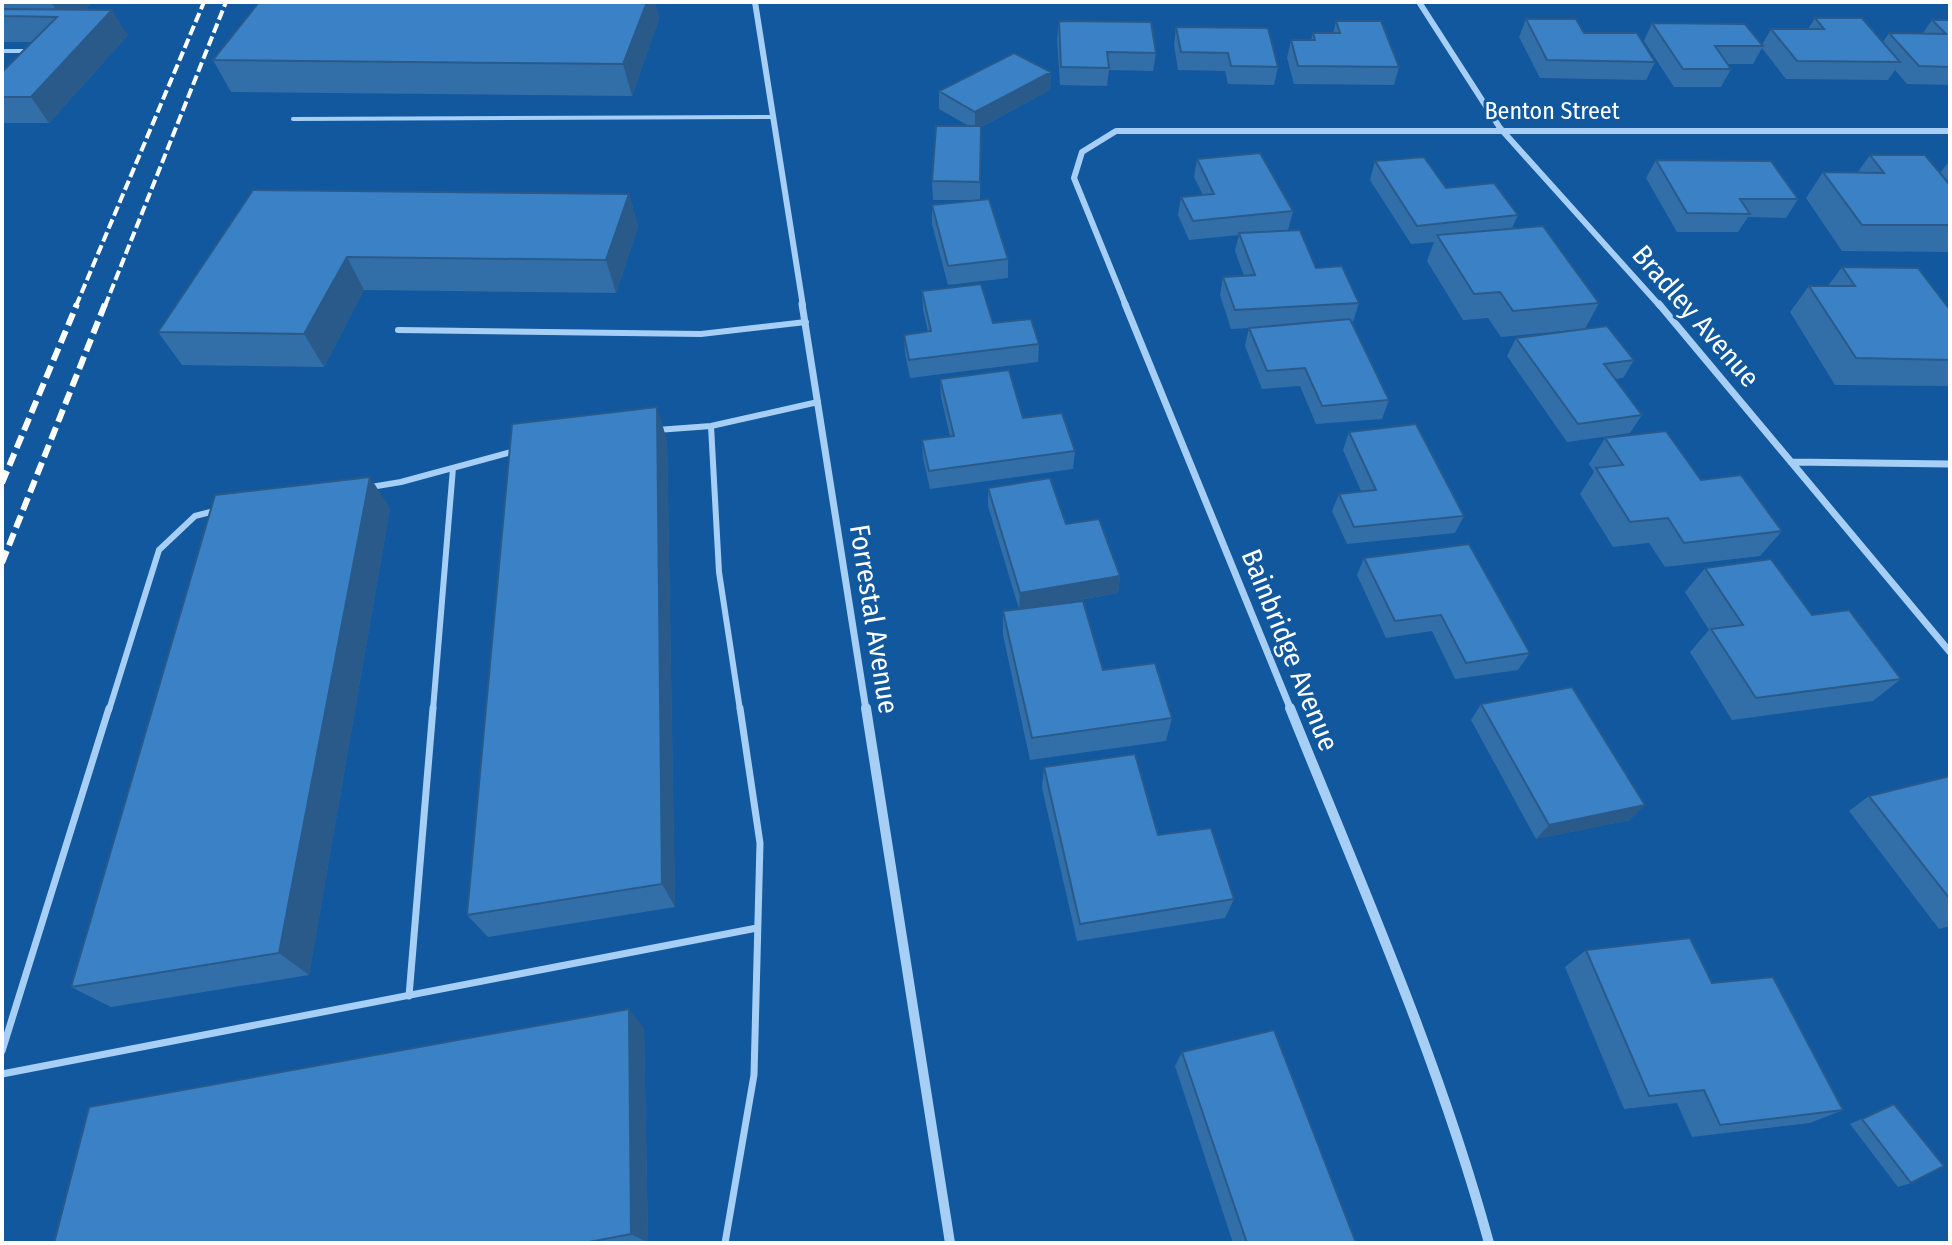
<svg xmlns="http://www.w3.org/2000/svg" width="1952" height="1245" font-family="'Fira Sans Condensed',sans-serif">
	<rect width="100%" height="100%" fill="#11589e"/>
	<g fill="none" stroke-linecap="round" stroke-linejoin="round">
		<!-- lane-far2 -->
		<path stroke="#a7cff5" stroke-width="4" d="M2,51H30
			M293,119L773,117"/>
		<!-- lane-far1 -->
		<path stroke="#a7cff5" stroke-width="6" d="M398,330L701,334L806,322
			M711,426L719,572L740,710
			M657,430L711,426L818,402
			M371,487L401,482L515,451
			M109,710L159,550L195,516L218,510
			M433,710L453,468"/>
		<!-- lane -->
		<path stroke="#a7cff5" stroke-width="7" d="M409,996L433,708
			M2,1051L109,708
			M2,1074L757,928
			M725,1243L754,1075L760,843L740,708"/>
		<!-- street-far2 -->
		<path stroke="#a7cff5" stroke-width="6" d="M755,2L803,306
			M1419,2L1500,128L1660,306
			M1126,306L1074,178L1082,152L1116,131H1950"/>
		<!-- street-far1 -->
		<path stroke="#a7cff5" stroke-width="7" d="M802,304L866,710
			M1125,304L1291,710
			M1659,304L1950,652
			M1791,462L1950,464"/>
		<!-- street -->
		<path stroke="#a7cff5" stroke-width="10" d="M866,708L950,1243
			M1290,708C1361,884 1439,1060 1489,1243"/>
		<!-- rail-far1 -->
		<path stroke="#fff" stroke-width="4" stroke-dasharray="10 4" stroke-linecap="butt" d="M76,306L204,2
			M105,306L226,2"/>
		<!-- rail -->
		<path stroke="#fff" stroke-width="6" stroke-dasharray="13 6" stroke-linecap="butt" d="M2,483L77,304
			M2,563L105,304"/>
	</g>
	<!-- wall -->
	<path fill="#326fa9" d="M2,2H92L85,10L128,35L49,123H2V72L32,42H2Z
		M259,2H655L659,19L632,96L231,92L213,60Z
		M1271,2H1314L1313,4H1271Z
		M1815,18L1883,42L1889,33H1923L1932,20H1950V85L1907,84L1895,70L1888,80L1786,79L1762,48L1753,64H1728L1731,69L1721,87H1674L1644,41L1652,23L1762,45L1771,29H1808Z
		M1526,19L1584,33L1655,62L1646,80L1540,78L1519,37Z
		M1059,21L1156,53L1153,71L1109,70L1107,86L1060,85L1057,39Z
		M1336,21L1399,67L1394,85L1294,84L1287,58L1291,40H1311L1313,33H1333Z
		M1176,27L1278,67L1274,85L1228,84L1225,71L1178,70L1174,45Z
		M1051,72L1050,90L981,127L980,200H933L932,181L969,126L939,109V91Z
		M1870,155L1940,173L1947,164H1950V252L1842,251L1806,198L1823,172H1858Z
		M1197,159L1293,211L1288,230L1316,268L1359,303L1353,322H1351L1389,400L1382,419L1316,424L1300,386L1262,389L1245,346L1249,328L1231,329L1220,295L1223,277L1244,276L1235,251L1239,235L1189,240L1178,215L1181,197L1203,195L1194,177Z
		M1656,160L1798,199L1786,218L1748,217L1738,232H1677L1646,178Z
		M1375,161L1518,215L1512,228L1599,303L1585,329L1634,360L1623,378L1615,379L1642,415L1630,433L1567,442L1507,356L1516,338L1573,330L1501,337L1488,318L1463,320L1427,261L1434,242L1411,244L1370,180Z
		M253,190L629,194L638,227L616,293L364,290L324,367L182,365L158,332Z
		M932,205L1008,259V278L948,285L932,224Z
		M1842,267L1950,310V386L1835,385L1790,312L1809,286H1828Z
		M922,291L1039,344L1038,362L910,378L905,353L904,335L928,332L923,309Z
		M940,379L1023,418L1075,451L1073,469L930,489L923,458L922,440L950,436L941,397Z
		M1349,432L1464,516L1455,533L1347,544L1332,511L1339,494L1361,491L1343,450Z
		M1605,438L1782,531L1760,556L1665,567L1649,543L1613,547L1580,494L1594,472L1589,464Z
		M667,440L675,907L488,937L467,915Z
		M988,488L1066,524L1120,576L1118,593L1039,607L1103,670L1172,718L1166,741L1030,760L1003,635V611L1019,609L988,506Z
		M390,508L309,975L111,1007L71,987Z
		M1364,558L1530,653L1518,670L1455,679L1432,631L1386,638L1357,575Z
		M1705,568L1812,615L1901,679L1873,701L1732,720L1690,652L1709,630L1685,592Z
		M1481,704L1630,820L1536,839L1471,720Z
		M1044,767L1158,835L1234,899L1225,918L1077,941L1042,788Z
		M1950,776V926L1939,929L1849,811L1869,796Z
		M1586,950L1712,983L1843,1110L1810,1123L1692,1137L1677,1103L1624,1109L1565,967Z
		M644,1028L648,1243H54Z
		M1182,1052L1356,1243H1233L1175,1066Z
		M1894,1104L1911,1183L1898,1187L1850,1124Z"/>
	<!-- shaded-wall -->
	<path fill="#295a8a" d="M51,2H92L68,28Z
		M647,2H655L659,19L632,96L623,64Z
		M112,10L128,35L49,123L31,97Z
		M1051,72L1050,90L975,130V112Z
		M629,194L638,227L616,293L606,260Z
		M347,257L364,290L324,367L304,334Z
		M657,407L667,440L675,907L662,884Z
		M370,477L390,508L309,975L279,953Z
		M1120,576L1118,593L1019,610L1020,593Z
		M1645,805L1630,820L1536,839L1549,825Z
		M629,1009L644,1028L648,1243L631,1234Z"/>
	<!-- building -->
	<path fill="#3a81c5" stroke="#295a8a" stroke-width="2" d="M259,2H647L623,64L213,60Z
		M2,9L112,10L31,97H2V72L57,17L2,16Z
		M1815,18H1862L1900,62L1797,61L1771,29H1824Z
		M1526,19H1576L1584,33H1637L1655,62L1547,60Z
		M1932,20H1950V67L1919,66L1889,33L1946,34Z
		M1059,21L1151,22L1156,53L1107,52L1109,68L1061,67Z
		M1336,21H1381L1399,67L1298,66L1291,40H1315L1313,33H1340Z
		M1652,23L1745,24L1763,46H1715L1731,69H1683Z
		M1176,27L1268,28L1278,67L1231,66L1228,53L1181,52Z
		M1014,53L1051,72L975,112L939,91Z
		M936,126H981L980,182L932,181Z
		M1260,153L1293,211L1193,221L1181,197L1214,194L1197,159Z
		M1870,155H1925L1950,185V225H1862L1823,172L1884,173Z
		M1424,157L1446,188L1494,183L1518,215L1417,226L1375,161Z
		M1656,160L1771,161L1798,199H1740L1750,214L1687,213Z
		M253,190L629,194L606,260L347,257L304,334L158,332Z
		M989,199L1008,259L948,266L932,205Z
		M1543,226L1599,303L1513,311L1500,292L1474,294L1437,235Z
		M1300,230L1316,268L1342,266L1359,303L1235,310L1223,277L1255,275L1239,233Z
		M1842,267L1918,268L1950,310V360L1856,358L1809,286H1855Z
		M981,284L993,323L1031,319L1039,344L909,360L904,335L931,331L922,291Z
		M1350,319L1389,400L1322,406L1305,368L1267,371L1249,328Z
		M1607,326L1634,360L1604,364L1642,415L1578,424L1516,338Z
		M1009,370L1023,418L1062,413L1075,451L929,471L922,440L954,436L940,379Z
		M657,407L662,884L467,915L512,424Z
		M1416,424L1464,516L1354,527L1339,494L1376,490L1349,432Z
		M1666,431L1701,480L1741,475L1782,531L1684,543L1668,518L1630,522L1596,468L1623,465L1605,438Z
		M370,477L279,953L71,987L215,495Z
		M1050,478L1066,524L1099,519L1120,576L1020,593L988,488Z
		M1469,544L1530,653L1466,663L1441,615L1395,621L1364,558Z
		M1771,559L1812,615L1849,610L1901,679L1756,698L1711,629L1743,625L1705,568Z
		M1083,601L1103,670L1155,663L1172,718L1032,738L1003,611Z
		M1572,687L1645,805L1549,825L1481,704Z
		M1135,754L1158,835L1211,828L1234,899L1080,924L1044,767Z
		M1950,776V899L1869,796Z
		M1690,938L1712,983L1773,977L1843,1110L1720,1125L1704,1090L1649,1096L1586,950Z
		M629,1009L631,1234L584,1243H54L89,1107Z
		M1274,1030L1356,1243H1247L1182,1052Z
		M1894,1104L1944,1166L1911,1183L1862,1119Z"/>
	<g text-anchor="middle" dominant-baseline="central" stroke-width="6" stroke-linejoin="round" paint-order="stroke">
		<!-- far-street labels -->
		<g font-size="24" fill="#fff" stroke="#11589e">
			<text x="1552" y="111">Benton Street</text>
		</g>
		<!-- street labels -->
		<g font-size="28" fill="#fff" stroke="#11589e">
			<text transform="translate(1696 316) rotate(49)">Bradley Avenue</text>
			<text transform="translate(874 619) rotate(81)">Forrestal Avenue</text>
			<text transform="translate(1290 650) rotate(68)">Bainbridge Avenue</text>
		</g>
	</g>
	<!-- border -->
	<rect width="1952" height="1245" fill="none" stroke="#ffffff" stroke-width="8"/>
</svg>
